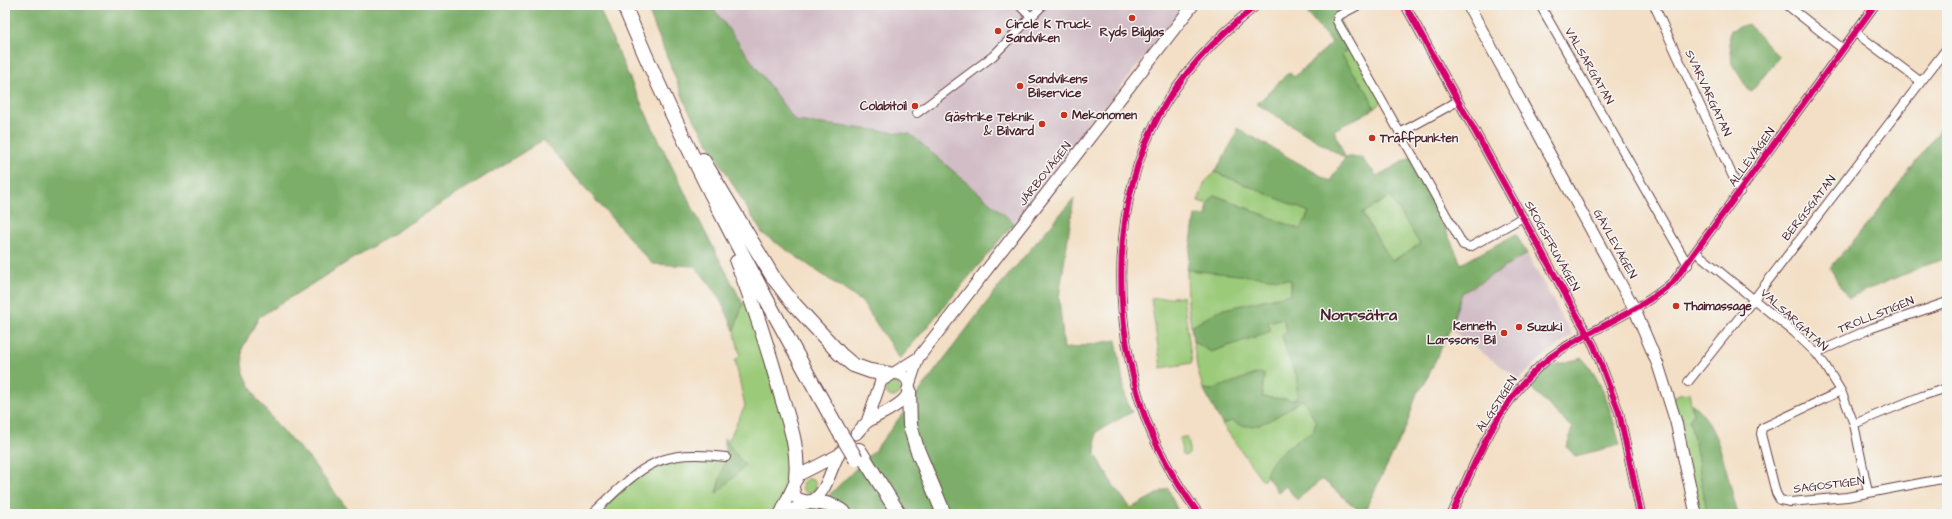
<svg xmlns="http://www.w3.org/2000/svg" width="1952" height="519" font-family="'Architects Daughter',sans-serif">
	<rect width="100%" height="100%" fill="#f6f6f2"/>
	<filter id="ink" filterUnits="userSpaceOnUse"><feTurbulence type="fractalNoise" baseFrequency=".025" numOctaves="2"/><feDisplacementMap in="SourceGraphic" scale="8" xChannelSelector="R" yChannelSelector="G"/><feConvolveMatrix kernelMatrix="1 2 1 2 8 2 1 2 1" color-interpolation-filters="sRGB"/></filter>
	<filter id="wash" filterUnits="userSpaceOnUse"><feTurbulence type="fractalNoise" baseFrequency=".012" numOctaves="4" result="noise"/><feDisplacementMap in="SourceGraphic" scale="16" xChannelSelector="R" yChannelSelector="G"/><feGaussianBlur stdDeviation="0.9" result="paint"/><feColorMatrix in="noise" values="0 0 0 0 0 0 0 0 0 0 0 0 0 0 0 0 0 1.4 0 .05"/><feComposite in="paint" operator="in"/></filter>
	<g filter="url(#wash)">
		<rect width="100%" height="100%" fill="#f3dfc5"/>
		<!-- industrial -->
		<path fill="#d2bdc6" d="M711,5H1185L1014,223L910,134L795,121Z
			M1527,254L1572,335L1539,360L1520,380L1450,329L1462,293Z"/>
		<!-- green -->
		<path fill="#9bca79" stroke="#727452" d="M1352,47L1382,101L1374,109L1368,93L1341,54Z
			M1215,172L1309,211L1301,230L1215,195L1208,204L1198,201L1205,182Z
			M1390,196L1420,244L1392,261L1362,214Z
			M1187,270L1291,279V294L1220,310L1191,327L1188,307Z
			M1183,296L1192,363L1161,368L1151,299Z
			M751,300L798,464L780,514H592L636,473L682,456L726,457L716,493L745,466L727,443L745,406L735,360L740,355L734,330L743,304Z
			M1283,318L1288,334L1282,335L1290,362L1298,378L1296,400L1262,397L1264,375L1211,390L1203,389L1197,367L1193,341L1211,352L1271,331L1268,322Z
			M886 390a7 7 0 1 1 14 0a7 7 0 1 1-14 0Z
			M1689,393L1693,414L1689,420L1695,443L1707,514H1696L1670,400L1679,394Z
			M1303,399L1316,422L1313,431L1293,443L1263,481L1222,424L1232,421L1237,424L1284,412Z
			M1183,437L1187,438L1189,441V454L1185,456L1183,455L1179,439Z
			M802 486a7 7 0 1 1 14 0a7 7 0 1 1-14 0Z"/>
		<!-- forest -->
		<path fill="#7cae69" stroke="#63664a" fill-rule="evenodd" d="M5,5H598C640,108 691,206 743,304L734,330C724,305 713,285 694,266L652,264L543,140L259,317L242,349L244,373L256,398L280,428L309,458L351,514H5Z
			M646,5H711L795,121L910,134L1014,223L900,359L862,302L762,233L688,109Z
			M1301,5H1344L1346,12L1338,16L1352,47L1341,54L1368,93L1374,109L1334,130L1345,157H1361L1377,176L1413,156L1461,264L1516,234L1527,254L1462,293L1450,329L1424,385L1417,393L1406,427L1363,514L1322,479L1297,500L1286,486L1278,492L1266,475C1274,452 1293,443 1313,431L1316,422L1303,399C1283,411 1256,437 1232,421L1222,424L1203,389L1211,390L1258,373L1264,374L1262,397L1296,400L1298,378L1290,362L1282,335L1287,333L1283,318L1268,322L1271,331L1211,352L1193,341L1191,327L1220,310L1291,294V280L1187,270L1195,215L1206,216L1208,204L1214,195L1301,230L1309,212L1215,172L1236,135L1237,128L1330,181L1345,158L1257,104L1289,72L1294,77L1332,43ZM1390,196L1420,244L1392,261L1362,214Z
			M1748,24L1779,57L1752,91H1749L1732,64L1729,34L1731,30Z
			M1947,121V258L1921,267L1848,298L1830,268L1872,219Z
			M1074,198L1059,297L1064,349L1116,340L1126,399L1132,412L1096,432L1095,453L1115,488L1131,508L1168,488L1179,514H810L875,450L1000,285Z
			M1582,358C1604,382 1611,413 1620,445L1575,456L1567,447L1572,428L1527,384L1550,366Z
			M1691,403C1721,424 1727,480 1738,514H1707L1695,443L1689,420L1693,414Z
			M724,438L745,466L716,494L726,457Z"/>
	</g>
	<g filter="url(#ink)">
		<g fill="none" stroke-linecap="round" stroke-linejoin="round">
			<defs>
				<path id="street" d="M1019,5L1031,17
					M1359,5L1338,16L1337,21L1463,245L1470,247L1523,217
					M1405,5L1594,346L1619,412L1641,514
					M1540,5L1688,265
					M1654,5L1740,192
					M1787,5L1843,49
					M1856,33L1921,82
					M917,113L993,56L1043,5
					M1400,133L1458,101
					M1697,253L1795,333L1816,353L1825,365L1841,391L1854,424L1868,492
					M1816,353L1872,328L1947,302
					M1688,382L1754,299L1947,48
					M1841,391L1762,428L1761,434L1776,493L1780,500L1790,502L1847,497L1947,478
					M1854,424L1922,396L1947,388
					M592,514C641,468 655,448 726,457
					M1199,514C1176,483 1154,445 1142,408C1112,314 1112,203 1159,115C1182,72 1219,35 1257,5
					M1452,514C1477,456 1506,384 1562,349C1599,326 1641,310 1674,281L1875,5"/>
				<path id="secondary" d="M1468,5L1634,308L1658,365L1676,422L1696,514
					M894,373L918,358
					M909,385L918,358L1193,5
					M856,434C860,430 864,424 869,421C881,413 919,400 907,380C904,375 900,374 894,373L881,381L867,422
					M838,455L799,475L793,486L796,498L810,502C830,492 829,465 843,449
					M780,514L793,486
					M781,514L807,503"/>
				<path id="highway" d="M624,5C685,153 762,293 839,431
					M703,160L773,277L792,302L840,354L853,365L870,371L889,374
					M737,262C755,306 769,352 782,398C790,425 799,450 796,478
					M909,390L910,425L917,449L944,514
					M859,450L899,514
					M810,502C824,503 834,504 845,514"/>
			</defs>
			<!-- street casing -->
			<use href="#street" stroke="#633c42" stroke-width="10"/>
			<!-- secondary casing -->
			<use href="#secondary" stroke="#633c42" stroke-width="13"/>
			<!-- highway casing -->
			<use href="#highway" stroke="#633c42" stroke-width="16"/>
			<!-- street -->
			<use href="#street" stroke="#fff" stroke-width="8"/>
			<!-- secondary -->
			<use href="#secondary" stroke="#fff" stroke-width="11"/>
			<!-- highway -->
			<use href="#highway" stroke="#fff" stroke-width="14"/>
			<defs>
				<path id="highway-bridge" d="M839,431L856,459"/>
			</defs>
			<!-- highway-bridge casing -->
			<use href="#highway-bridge" stroke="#633c42" stroke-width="16" stroke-linecap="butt"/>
			<!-- highway-bridge -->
			<use href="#highway-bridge" stroke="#fff" stroke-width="14"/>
			<defs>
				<path id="cycleway" d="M1405,5L1594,346L1619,412L1641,514
					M1199,514C1176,483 1154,445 1142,408C1112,314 1112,203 1159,115C1182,72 1219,35 1257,5
					M1452,514C1477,456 1506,384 1562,349C1599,326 1641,310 1674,281L1875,5"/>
			</defs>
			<!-- cycleway casing -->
			<use href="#cycleway" stroke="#f6f6f2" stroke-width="8"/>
			<!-- cycleway -->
			<use href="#cycleway" stroke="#d6006c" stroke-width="6"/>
		</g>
	</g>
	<!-- markers -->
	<g fill="#c8321e" stroke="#f6f6f2" stroke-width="1.5">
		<circle cx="1132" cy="18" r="4"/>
		<circle cx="998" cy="31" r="4"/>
		<circle cx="1020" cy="86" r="4"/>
		<circle cx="915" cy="106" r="4"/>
		<circle cx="1064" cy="115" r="4"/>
		<circle cx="1042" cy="124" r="4"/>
		<circle cx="1372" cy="138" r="4"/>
		<circle cx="1676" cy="306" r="4"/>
		<circle cx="1519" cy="327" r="4"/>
		<circle cx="1504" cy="333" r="4"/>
	</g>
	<g text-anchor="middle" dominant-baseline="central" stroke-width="3" stroke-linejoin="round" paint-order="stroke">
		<!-- poi labels -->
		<g font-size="12" font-weight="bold" fill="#4a1f2b" stroke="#f6f6f2" text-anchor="start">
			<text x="1006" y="24">Circle K Truck<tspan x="1006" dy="14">Sandviken</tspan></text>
			<text x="1132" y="32" text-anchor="middle">Ryds Bilglas</text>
			<text x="1028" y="79">Sandvikens<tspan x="1028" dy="14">Bilservice</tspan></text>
			<text x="907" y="106" text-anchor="end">Colabitoil</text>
			<text x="1072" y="115">Mekonomen</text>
			<text x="1034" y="117" text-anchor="end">Gästrike Teknik<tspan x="1034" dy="14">&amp; Bilvård</tspan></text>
			<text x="1380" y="138">Träffpunkten</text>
			<text x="1684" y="306">Thaimassage</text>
			<text x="1496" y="326" text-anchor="end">Kenneth<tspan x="1496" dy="14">Larssons Bil</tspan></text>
			<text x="1527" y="327">Suzuki</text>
		</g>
		<!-- street labels -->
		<g font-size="12" fill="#4a1f2b" stroke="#f6f6f2">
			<text transform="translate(1589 66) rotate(60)">VALSARGATAN</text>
			<text transform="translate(1708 93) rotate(65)">SVARVARGATAN</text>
			<text transform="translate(1752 157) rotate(-54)">ALLÉVÄGEN</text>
			<text transform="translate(1045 174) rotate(-52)">JÄRBOVÄGEN</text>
			<text transform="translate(1809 208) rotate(-52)">BERGSGATAN</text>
			<text transform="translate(1615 244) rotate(61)">GÄVLEVÄGEN</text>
			<text transform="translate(1552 246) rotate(61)">SKOGSFRUVÄGEN</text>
			<text transform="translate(1876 315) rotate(-22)">TROLLSTIGEN</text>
			<text transform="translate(1794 320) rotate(42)">VALSARGATAN</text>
			<text transform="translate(1497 404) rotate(-57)">ÄLGSTIGEN</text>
			<text transform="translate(1829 485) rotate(-7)">SAGOSTIGEN</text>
		</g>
		<!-- district labels -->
		<g font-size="16" font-weight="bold" fill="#4a1f2b" stroke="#f6f6f2">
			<text x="1359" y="315">Norrsätra</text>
		</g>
	</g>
	<!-- margin -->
	<rect width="1952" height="519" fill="none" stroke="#f6f6f2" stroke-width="20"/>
</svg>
